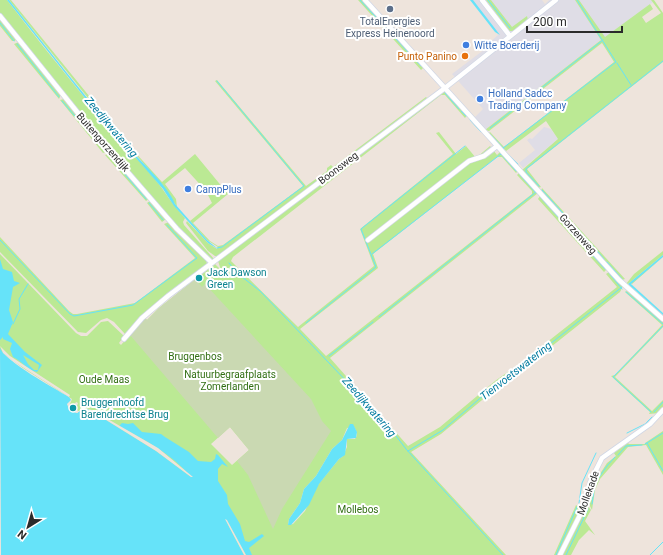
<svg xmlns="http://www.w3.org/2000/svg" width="663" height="555" font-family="Roboto,sans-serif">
	<rect width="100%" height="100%" fill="#eee4dc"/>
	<!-- industrial -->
	<path fill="#dfdde6" d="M470,0H542L545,4L549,0H651L653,2L485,130L474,118L483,109L452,74L489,46L488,44L498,35Z
		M544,127L551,129L558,139L523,168L519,163L535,150L527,140L530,138L528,137L532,139Z"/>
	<!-- green -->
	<path fill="#bbe994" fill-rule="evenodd" d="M0,0H7C54,61 102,120 154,178C165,191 173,206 185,218L183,222L184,225L214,259H210L184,236L88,123L86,118L76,110L4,19L0,13Z
		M9,0H11L133,150L162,182L195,154L228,194L193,223L210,241L218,246L223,245L303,186L215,81L217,80L306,186L327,171V168L331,165L333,167L426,97L427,98L219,256H215L208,251L186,223L187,221L208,243L217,249L218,247L207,240L190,221L212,203L206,191L185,168L165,184L176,199L177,207L158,180L109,124Z
		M358,0H363L424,67L421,70Z
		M486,0H491L512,27L527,16L528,20L514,31H509Z
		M575,0H579L605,37L650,4L653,9L642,17L646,23L661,13L651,0H654L663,13V62L527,169L541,187L538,188L522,170L558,139L546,121L506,151L489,133L490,132L504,147L614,62L602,43L489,131L485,130L601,40Z
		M0,18L16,39L15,41H12L0,26Z
		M19,42L61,94L59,99L14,44Z
		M445,91L467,115L465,118L445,95H441L233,257L231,261L298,327L374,266L360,229L453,154L436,133L439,132L456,154L466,146L476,158L490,146L497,155L501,151L518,171L516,173L502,157H497L373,254L378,268L300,329L326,356L532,194V191L517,175L519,173L538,193L330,358L408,446L440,427L495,381L518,365L617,287L606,274L609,272L623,286L620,292L522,370L505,381L441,434L411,452L506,555H243L76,409L78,403L76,402L73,407L70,404L72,399L23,368L0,351V254L76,333L81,336H87L101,322L108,321L124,336L119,343L121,345L145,318L147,320L159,308L215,264L221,270L218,261ZM230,427L249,450L232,465L211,444ZM354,427C357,431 358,435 355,439H347V447L343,456L339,459L317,486L305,511L293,524L288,525L289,519L300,503L304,489L316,476L332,449L342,440L347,428Z
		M64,99L106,150V152L103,153L60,100Z
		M109,154L149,199L146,201L105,155Z
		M542,188L573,222L571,224L541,192Z
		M540,196L607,269L604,272L538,199Z
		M150,201L166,219L162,222L147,203Z
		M169,222L206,260L207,264L132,327L125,334L114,322L107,318L101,320L86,333L78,332L0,252V237L69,311L73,314H77L135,303L195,258L164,224Z
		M574,223L625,279L622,280L573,226Z
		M663,251V255L628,284L663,315V317L626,284L634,274Z
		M663,257L632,284L663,313L631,283Z
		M627,291L663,321V327L615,377L652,411L663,400V408L659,413L649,414L650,412L611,376L615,375L662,325L625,292Z
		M663,431V475L646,445L628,447L600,479L595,490L592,510L587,500L593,478L596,480L607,463L616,456L614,453L626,441L629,444H645V443Z
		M576,505L582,509L559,555H554Z
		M585,506H588L591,510L585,521L595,535L589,530L579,540L571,555H561Z"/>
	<!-- cemetery -->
	<path fill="#cad9b2" d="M195,279L202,287L205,284L311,399L322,421L331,431L282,509L273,529L248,475L237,461L249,450L230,427L218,438L130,335L145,318L147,320L159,308Z"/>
	<!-- water -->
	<path fill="#66e3f9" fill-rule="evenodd" d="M7,0H9C47,48 85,96 124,143C138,159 168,185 175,204L207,240L218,249L208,243L174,206L163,189L101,118Z
		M470,0H473L500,35L495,32Z
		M663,255V257L631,284L663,313V315L628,284Z
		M0,259L3,269L12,272L14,281L20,283L13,287L9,310L13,322L8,334L25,352L42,365L37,372C27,370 22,361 13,357L10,349L12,343L3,339V337L0,340ZM23,355L39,365L38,370H34L28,364Z
		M0,348C6,362 54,388 69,397L71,400L67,404L69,409L77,413L84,408L90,410L156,451L191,477C172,454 145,440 119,426L122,423L128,424L133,423L142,432L161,434L165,437L189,452L198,461L211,462L215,459L216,454L218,455L228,467L222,464L218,469V481L227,495L228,504L240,524L245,541L249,542L262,534L264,536L249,548L252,555H246L225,519L244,555H1Z
		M350,424H353L357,432L356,438L347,439L345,455L339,459L319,484L309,505L291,525H288L289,519L300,503L304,489L316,476L332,449L342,440Z"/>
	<!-- pier -->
	<path fill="#eee4dc" d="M0,346L10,356L70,395L69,397L13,361L3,353Z
		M84,407L94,411L158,448L193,477H191L156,451L90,410L84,408L77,413L73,412L79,411Z
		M225,519L227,520L246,555H244Z"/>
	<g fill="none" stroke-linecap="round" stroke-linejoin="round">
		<!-- stream -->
		<path stroke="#66e3f9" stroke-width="1" d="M360,0L421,66
			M488,0L510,28
			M0,23L14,41
			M17,44L59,97
			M617,63L631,85
			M217,81L304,186L222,247L217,248
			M445,93L459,109
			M62,101L146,199
			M461,111L466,116
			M470,120L481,132
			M490,128L603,40
			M490,134L504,149
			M503,148L616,62L577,0
			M508,154L518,164
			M520,175L536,193
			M539,186L526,172V169L663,61
			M542,190L571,222
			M541,198L605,269
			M149,203L163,220
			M574,225L590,243
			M0,240L70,314L74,316L133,305L197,258L167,225
			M592,245L604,259
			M372,254L501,154L516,171
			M607,262L622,279
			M229,263L237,273L260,291L353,388L390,428L406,449L503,555
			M609,273L622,289
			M626,292L663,324
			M379,317L536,192
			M306,323L376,267L361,229L465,146
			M13,324L20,309L19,299L28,284
			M329,356L373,322
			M651,412L613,377L663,326
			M654,412L663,402
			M627,433L645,424L652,417
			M647,443L663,433
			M645,444L647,443L663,471
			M408,451L443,430L499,382L516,371L622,287
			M618,455L626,446L642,445
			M579,503L582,483L596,453
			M592,504L595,483L607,466L615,457
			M556,555L577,507
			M566,555L588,509
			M650,555L663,542"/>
		<defs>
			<path id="minor" d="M365,0L619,280L663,319
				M482,0L510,36
				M0,16L98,138L177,229L212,263
				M368,240L469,161L484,156L497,146
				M124,339L142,318L168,296L445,88L556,0
				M560,555L582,511L591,480L602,458L650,424L663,410"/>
		</defs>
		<!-- minor casing -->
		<use href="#minor" stroke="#d1d7e5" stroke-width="6"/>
		<!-- minor -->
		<use href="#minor" stroke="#fff" stroke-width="4.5"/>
	</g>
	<!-- markers -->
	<circle fill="#5c6f8a" stroke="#fff" stroke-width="1.5" cx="390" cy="9" r="4"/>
	<g fill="#3f7fe0" stroke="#fff" stroke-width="1.5">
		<circle cx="466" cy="45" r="4"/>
		<circle cx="480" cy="99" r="4"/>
		<circle cx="188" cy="189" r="4"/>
	</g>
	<circle fill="#e8710a" stroke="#fff" stroke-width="1.5" cx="465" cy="56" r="4"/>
	<g fill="#0f9aa8" stroke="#fff" stroke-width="1.5">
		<circle cx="199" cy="278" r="4"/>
		<circle cx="73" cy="408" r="4"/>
	</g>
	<g text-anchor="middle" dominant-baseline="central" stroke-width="4" stroke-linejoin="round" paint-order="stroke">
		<!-- service labels -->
		<g font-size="10" fill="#4e5e75" stroke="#fff">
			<text x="390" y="21">TotalEnergies<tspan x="390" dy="12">Express Heinenoord</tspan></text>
		</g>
		<!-- shop labels -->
		<g font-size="10" fill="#366cbe" stroke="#fff" text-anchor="start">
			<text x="474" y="45">Witte Boerderij</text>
			<text x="488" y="93">Holland Sadcc<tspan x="488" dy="12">Trading Company</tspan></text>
			<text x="196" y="189">CampPlus</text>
		</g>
		<!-- food labels -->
		<g font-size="10" fill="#c56008" stroke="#fff" text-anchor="end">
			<text x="457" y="56">Punto Panino</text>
		</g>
		<!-- street labels -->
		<g font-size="10" fill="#2b2b2b" stroke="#fff">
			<text transform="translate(103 142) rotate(49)">Buitengorzendijk</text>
			<text transform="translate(338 168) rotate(-37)">Boonsweg</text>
			<text transform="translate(578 234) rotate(48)">Gorzenweg</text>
			<text transform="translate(588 493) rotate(-70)">Mollekade</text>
		</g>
		<!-- culture labels -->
		<g font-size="10" fill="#0d838f" stroke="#fff" text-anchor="start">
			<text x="207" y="272">Jack Dawson<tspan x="207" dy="12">Green</tspan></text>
			<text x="81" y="402">Bruggenhoofd<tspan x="81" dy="12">Barendrechtse Brug</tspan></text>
		</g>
		<!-- park labels -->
		<g font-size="10" fill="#326f14" stroke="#fff">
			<text x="195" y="356">Bruggenbos</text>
			<text x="230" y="374">Natuurbegraafplaats<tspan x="230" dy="12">Zomerlanden</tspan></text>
			<text x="104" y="379">Oude Maas</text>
			<text x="358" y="509">Mollebos</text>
		</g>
		<!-- water labels -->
		<g font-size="11" font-style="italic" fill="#037ca0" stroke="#fff">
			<text transform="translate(111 127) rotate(50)">Zeedijkwatering</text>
			<text transform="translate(516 371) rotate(-38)">Tienvoetswatering</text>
			<text transform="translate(369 407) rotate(49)">Zeedijkwatering</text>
		</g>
	</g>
	<!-- north arrow -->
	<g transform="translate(28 527) rotate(217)" stroke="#ffffff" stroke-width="3" paint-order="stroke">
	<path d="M0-3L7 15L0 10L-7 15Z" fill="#2b2b2b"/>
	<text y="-6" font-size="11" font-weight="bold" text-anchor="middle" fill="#2b2b2b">N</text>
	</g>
	<!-- scale -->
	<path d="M527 26v6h95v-6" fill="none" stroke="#2b2b2b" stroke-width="2"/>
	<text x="533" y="26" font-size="12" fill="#2b2b2b" stroke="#ffffff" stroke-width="3" paint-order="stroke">200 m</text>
</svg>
